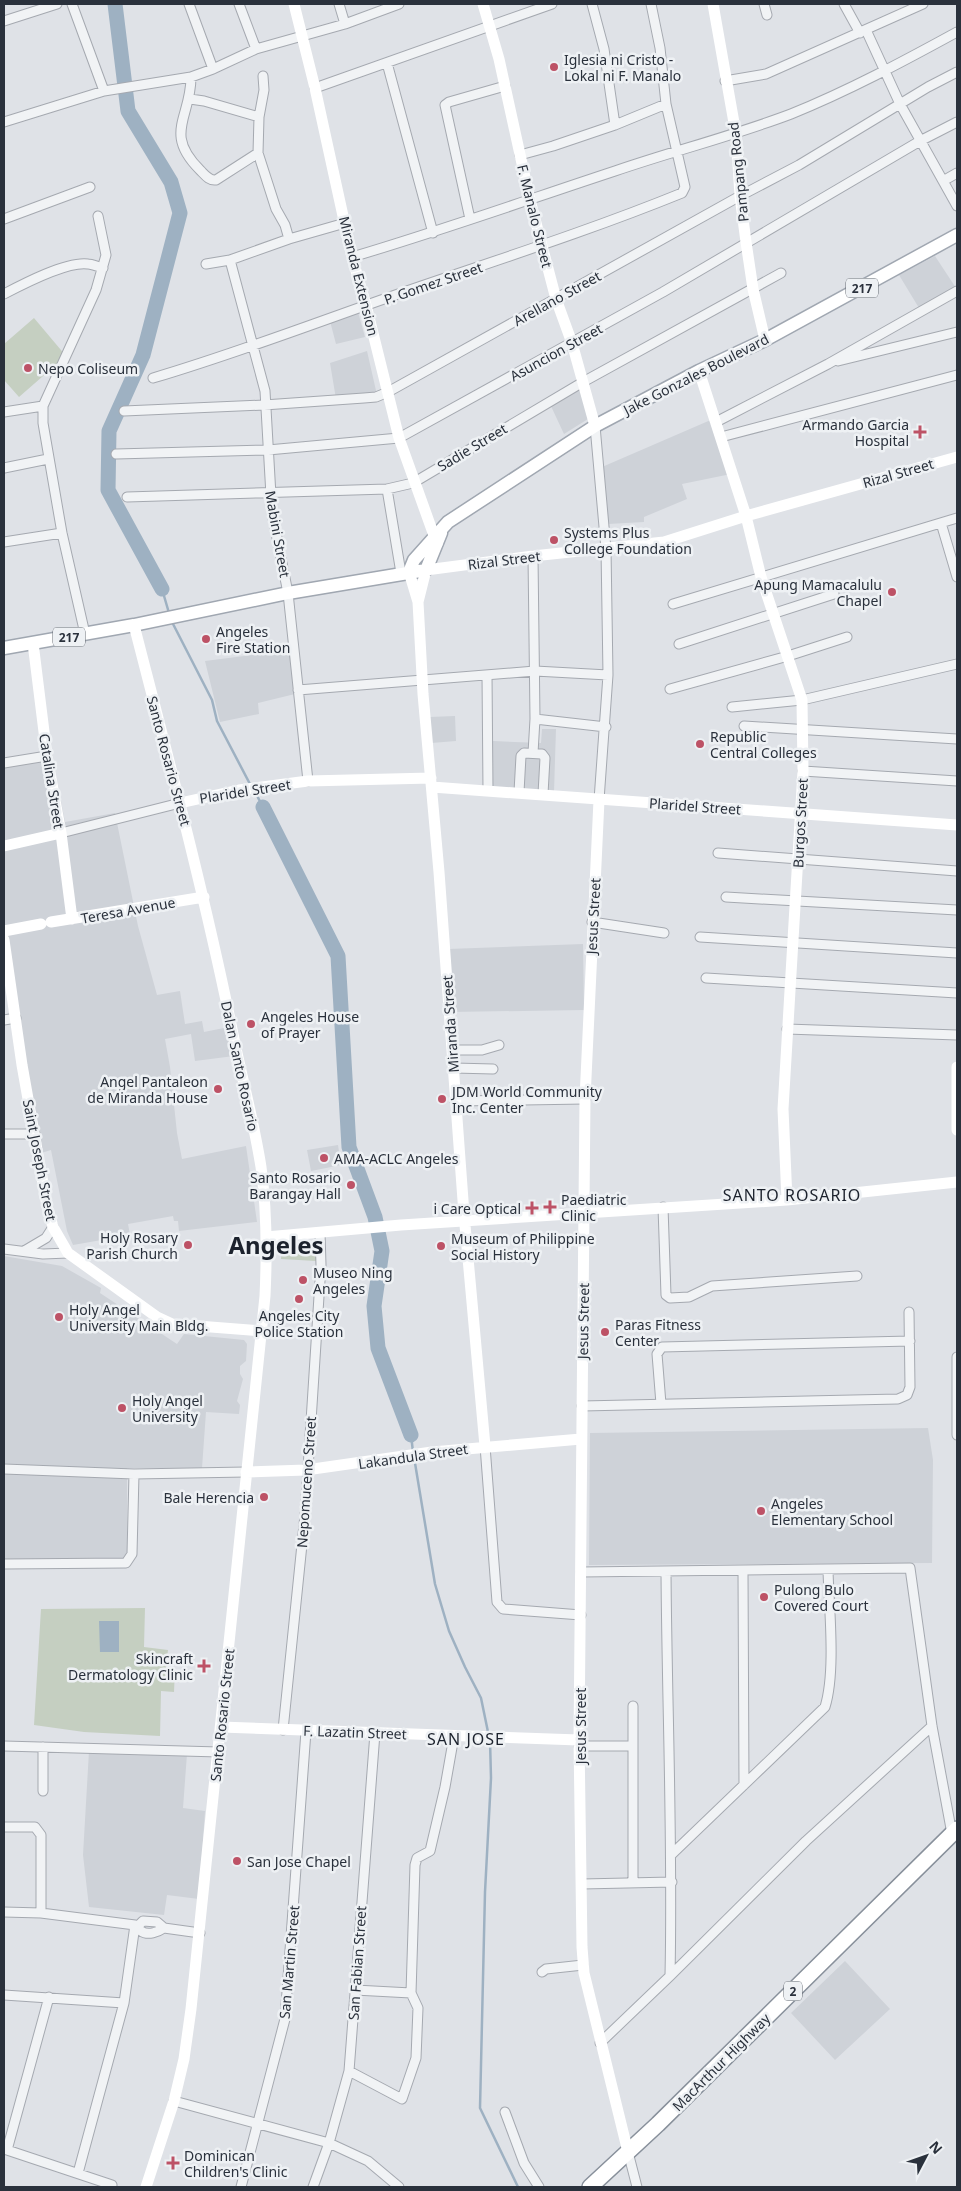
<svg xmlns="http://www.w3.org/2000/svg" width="961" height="2191" font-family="'Noto Sans',sans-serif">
	<rect width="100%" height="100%" fill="#dfe2e7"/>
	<!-- built -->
	<path fill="#ced2d8" d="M935,256L956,288L919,308L899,275Z
		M358,312L365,337L336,344L330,321Z
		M367,351L377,395L336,399L330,363Z
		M579,386L588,419L564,434L550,404Z
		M713,419L731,474L682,484L687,499L644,517V522L608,524L602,467Z
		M291,650L295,694L258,703L259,714L220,722L205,661Z
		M455,716L456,741L431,743L430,717Z
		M542,729H556L554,792L491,788L493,741L541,743Z
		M53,760L65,822L115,813L138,926L157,995L180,991L185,1024L202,1021L204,1032L229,1027L234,1056L195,1061L191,1034L165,1039L170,1067L177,1133L182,1159L246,1146L257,1222L179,1231L178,1221H174L173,1216L128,1224L130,1235L73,1245L67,1231L51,1150L41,1153L9,978H4V768Z
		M583,944L584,1010L450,1012L448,949Z
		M338,1145L341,1165L311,1171L307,1150Z
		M4,1256L62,1266L101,1288L100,1293L177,1344L184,1334L244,1340L247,1344L246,1361L240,1366V1374L243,1379L237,1401L240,1405L239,1414L206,1412L202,1468H127V1555L124,1561L4,1560Z
		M928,1428L933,1460L932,1563L589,1565L590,1433Z
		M89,1751L187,1754L183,1808L205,1811L199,1899L167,1895L164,1915L89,1907L83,1855Z
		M845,1961L890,2009L835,2060L791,2013Z"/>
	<!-- green -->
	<path fill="#c5cfc1" d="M34,318L66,356L19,397L4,380V344Z
		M317,1242L316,1261L281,1259L282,1245Z
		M145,1608L144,1647L168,1650L166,1667L175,1668L174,1692L161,1691L160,1736L84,1732L34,1725L41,1609Z"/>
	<!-- water -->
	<path fill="#9eb1c2" d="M99,1621H119V1652H100Z"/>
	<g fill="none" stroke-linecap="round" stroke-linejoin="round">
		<!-- stream -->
		<path stroke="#9eb1c2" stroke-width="2.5" d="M162,589L169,613
			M171,620L212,700L217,721L251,786
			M254,790L263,807
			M411,1435L413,1452
			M414,1457L435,1584L449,1631L465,1667L481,1698L488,1732
			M490,1740L491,1778L485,1892L480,2108L518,2187"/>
		<!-- river -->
		<path stroke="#9eb1c2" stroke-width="15" d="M115,4L128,111L171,182L180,213L143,355L109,431L108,490L162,589
			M263,807L338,956L349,1147L375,1217L382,1251L374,1306L378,1348L411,1435"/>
		<defs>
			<path id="street" d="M72,4L104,91
				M189,4L213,69
				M239,4L256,49
				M339,4L345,24
				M592,4L604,49L615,125L666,104
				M764,4L767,15
				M844,4L860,33
				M4,21L57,4
				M866,30L900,104L957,206
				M387,63L433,233
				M263,76L264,90L259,117L258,153L276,209L285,225L289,239
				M191,77C191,118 163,133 200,170C205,175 209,181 216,180L258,153
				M725,81L766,74L923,4
				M315,88L552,4
				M190,99L204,101L259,117
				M4,122L104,91L191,77L213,69L256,49L345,24L399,4
				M520,155L553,146L615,125
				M943,181L957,173
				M4,219L90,187
				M470,219L445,105L449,102L505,86
				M352,257C440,231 527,200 615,171C673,151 733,136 791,114C848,91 904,61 957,32
				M230,260L265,391L272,513L288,593L308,781
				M206,264L230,260L289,239L345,223
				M4,294C23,284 67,261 88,264C92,264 98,267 103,268
				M838,361L957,332
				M153,378C238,353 320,321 404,292C497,260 591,230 682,193L685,187L666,104L660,48L651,4
				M124,411L264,405L364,398L376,397L388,392L740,196L799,165L928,87L957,72
				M4,412L43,406
				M716,422L828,364L957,291
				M595,426L606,549L608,675L599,800
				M721,437L957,375
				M116,454L268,450L399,438L663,292L920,141L957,122
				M4,468L48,459
				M387,489L401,573
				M127,497L387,489L413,483L583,382L781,273
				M941,523L957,577
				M4,542L62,533
				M673,604L957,518
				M85,634L62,533L43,423V406L96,290L106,255L98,216
				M679,644L834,594
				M487,675L488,790
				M670,689L788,656L847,637
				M298,690L535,671L608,675
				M732,707L802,700L957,664
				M535,719L606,727
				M744,726L957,739
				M533,753L535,719L533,556
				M4,763L47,756
				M803,771L957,781
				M519,792L521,756L524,753L542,754L545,758L543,794
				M61,833L180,803
				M718,853L957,871
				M726,897L957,910
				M592,922L664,933
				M700,937L957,953
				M706,978L957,993
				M4,1020L16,1018
				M787,1029L957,1035
				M453,1050H482L499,1045
				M454,1068L493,1069
				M455,1101L585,1099
				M4,1134H35
				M663,1207L666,1295L670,1298L689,1297L712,1286L857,1276
				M4,1249L43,1254L68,1253
				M24,1251L46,1238L53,1227
				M957,1357V1435
				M661,1404L657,1354L662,1347L910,1341
				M582,1406L898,1399L907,1395L910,1387L909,1312
				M485,1446L497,1602L503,1609L581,1615
				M4,1469L134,1474L246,1472
				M4,1564L126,1563L132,1554L134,1474
				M743,1571L744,1785
				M581,1572L910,1568L932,1726L952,1834
				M666,1572C667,1707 673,1841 670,1976
				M283,1730L305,1515L321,1265L320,1233
				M4,1746L219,1752
				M579,1746H632
				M43,1747V1791
				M4,1827H35L41,1835V1913
				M672,1854L825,1707C836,1671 829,1609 828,1570
				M633,1883V1706
				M582,1884L672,1882
				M4,1912L41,1913L135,1925C138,1927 139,1930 141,1931C148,1936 158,1932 164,1928
				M138,1926L143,1921L157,1922L164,1928L200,1933
				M542,1972L546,1969L583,1965
				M355,1990L411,1993
				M4,1995L124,2003
				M600,2043L670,1976L806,1841L932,1726
				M349,2071L402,2099L416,2058L418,2008L411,1993L415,1865L417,1858L430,1851L445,1787L454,1736
				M174,2101L329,2143L368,2161L399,2187
				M505,2112L524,2163L539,2187
				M4,2149L112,2185
				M7,2150L49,1997
				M628,2152L637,2187
				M78,2173L124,2003L135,1925
				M241,2187L285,2019L306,1731
				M313,2187L329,2143L349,2071L375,1733"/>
			<path id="primary" d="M409,572L414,560L448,522L595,426L699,371L765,340L957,235
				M4,648L134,625L288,593L426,570L441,533"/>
			<path id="highway" d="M590,2187L658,2124L957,1829"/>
		</defs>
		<!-- street casing -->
		<use href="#street" stroke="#a5a9b0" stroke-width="11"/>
		<!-- primary casing -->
		<use href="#primary" stroke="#a0a7b1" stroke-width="15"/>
		<!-- highway casing -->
		<use href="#highway" stroke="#88909b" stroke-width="18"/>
		<!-- street -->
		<use href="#street" stroke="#f1f3f5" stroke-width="9"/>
		<!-- secondary -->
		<path stroke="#fff" stroke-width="11" d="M294,4L315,88L352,257L366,305L399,438L437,544
			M483,4L499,59L530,200L556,299L572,343L595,426
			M713,4L736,134L740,196L746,242L753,289L765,340
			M699,371L746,516L761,577L802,700L803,771L783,1109L787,1200
			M409,572L418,602
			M134,625C169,761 205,896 233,1034C242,1078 254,1122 261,1167C267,1210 267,1253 265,1296L191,2009L184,2059L174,2101L146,2187
			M33,643L47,756L61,833L72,919
			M432,787L957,825
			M599,800L585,1099L579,1740L582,1947L584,1973L628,2152
			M180,803L239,790L308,781L431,778
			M4,846L61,833
			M51,922L204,897
			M4,931L41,924
			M4,940L22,1065L47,1206L53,1227L68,1253L157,1317L172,1324L261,1331
			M957,1067V1130
			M266,1237L401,1225L787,1200L957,1182
			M485,1446L464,1214L439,872L423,694L418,602L426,570L533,556L664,542L746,516L957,457
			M246,1472L306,1470L432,1452L581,1439
			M221,1727L579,1740"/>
		<!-- primary -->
		<use href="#primary" stroke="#fff" stroke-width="12"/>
		<!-- highway -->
		<use href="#highway" stroke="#fff" stroke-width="15"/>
	</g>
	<!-- markers -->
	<g fill="#bd5266" stroke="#eef1f4" stroke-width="2">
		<circle cx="554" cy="67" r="5"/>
		<circle cx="28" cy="368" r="5"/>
		<path d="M917.5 424.5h5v5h5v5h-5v5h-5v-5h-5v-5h5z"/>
		<circle cx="554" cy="540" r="5"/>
		<circle cx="892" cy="592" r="5"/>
		<circle cx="206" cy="639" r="5"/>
		<circle cx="700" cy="744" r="5"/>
		<circle cx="251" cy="1024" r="5"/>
		<circle cx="218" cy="1089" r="5"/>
		<circle cx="442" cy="1099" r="5"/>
		<circle cx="324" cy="1158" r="5"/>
		<circle cx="351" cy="1185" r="5"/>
		<path d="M547.5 1199.5h5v5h5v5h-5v5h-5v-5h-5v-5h5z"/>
		<path d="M529.5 1200.5h5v5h5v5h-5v5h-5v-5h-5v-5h5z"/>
		<circle cx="188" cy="1245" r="5"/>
		<circle cx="441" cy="1246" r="5"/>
		<circle cx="303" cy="1280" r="5"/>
		<circle cx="299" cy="1299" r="5"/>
		<circle cx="59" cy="1317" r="5"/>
		<circle cx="605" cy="1332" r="5"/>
		<circle cx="122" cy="1408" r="5"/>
		<circle cx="264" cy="1497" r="5"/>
		<circle cx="761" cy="1511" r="5"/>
		<circle cx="764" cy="1597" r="5"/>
		<path d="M201.5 1658.5h5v5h5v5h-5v5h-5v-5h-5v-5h5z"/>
		<circle cx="237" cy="1861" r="5"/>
		<path d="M170.5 2155.5h5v5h5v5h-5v5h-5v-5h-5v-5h5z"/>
	</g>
	<g text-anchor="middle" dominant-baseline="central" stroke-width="5" stroke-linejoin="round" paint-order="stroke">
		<!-- shield labels -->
		<g fill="#eef1f4" stroke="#656b73" stroke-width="1">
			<rect x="846" y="278.5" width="32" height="19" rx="4"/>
			<rect x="53" y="627.5" width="32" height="19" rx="4"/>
			<rect x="784" y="1981.5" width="18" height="19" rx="4"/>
		</g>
		<g font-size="12" font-weight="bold" fill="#2a313c">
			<text x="862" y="288">217</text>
			<text x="69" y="637">217</text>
			<text x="793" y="1991">2</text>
		</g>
		<!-- poi labels -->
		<g font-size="14" fill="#2a313c" stroke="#eef1f4" text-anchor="start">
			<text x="564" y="59">Iglesia ni Cristo -<tspan x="564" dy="16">Lokal ni F. Manalo</tspan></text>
			<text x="38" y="368">Nepo Coliseum</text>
			<text x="909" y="424" text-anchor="end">Armando Garcia<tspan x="909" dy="16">Hospital</tspan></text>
			<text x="564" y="532">Systems Plus<tspan x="564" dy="16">College Foundation</tspan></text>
			<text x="882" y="584" text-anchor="end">Apung Mamacalulu<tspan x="882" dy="16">Chapel</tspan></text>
			<text x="216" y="631">Angeles<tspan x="216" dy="16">Fire Station</tspan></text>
			<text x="710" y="736">Republic<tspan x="710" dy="16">Central Colleges</tspan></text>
			<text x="261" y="1016">Angeles House<tspan x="261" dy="16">of Prayer</tspan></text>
			<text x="208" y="1081" text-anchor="end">Angel Pantaleon<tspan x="208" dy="16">de Miranda House</tspan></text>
			<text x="452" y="1091">JDM World Community<tspan x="452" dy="16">Inc. Center</tspan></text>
			<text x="334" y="1158">AMA-ACLC Angeles</text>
			<text x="341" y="1177" text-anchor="end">Santo Rosario<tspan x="341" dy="16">Barangay Hall</tspan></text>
			<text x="561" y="1199">Paediatric<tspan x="561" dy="16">Clinic</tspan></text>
			<text x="521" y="1208" text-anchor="end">i Care Optical</text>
			<text x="178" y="1237" text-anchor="end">Holy Rosary<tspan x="178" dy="16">Parish Church</tspan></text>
			<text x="451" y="1238">Museum of Philippine<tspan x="451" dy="16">Social History</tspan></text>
			<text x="313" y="1272">Museo Ning<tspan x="313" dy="16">Angeles</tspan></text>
			<text x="69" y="1309">Holy Angel<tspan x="69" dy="16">University Main Bldg.</tspan></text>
			<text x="299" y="1315" text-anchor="middle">Angeles City<tspan x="299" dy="16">Police Station</tspan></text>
			<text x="615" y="1324">Paras Fitness<tspan x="615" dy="16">Center</tspan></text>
			<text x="132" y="1400">Holy Angel<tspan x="132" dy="16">University</tspan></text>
			<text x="254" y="1497" text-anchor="end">Bale Herencia</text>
			<text x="771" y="1503">Angeles<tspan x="771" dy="16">Elementary School</tspan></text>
			<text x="774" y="1589">Pulong Bulo<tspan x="774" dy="16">Covered Court</tspan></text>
			<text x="193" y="1658" text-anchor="end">Skincraft<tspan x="193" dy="16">Dermatology Clinic</tspan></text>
			<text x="247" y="1861">San Jose Chapel</text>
			<text x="184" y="2155">Dominican<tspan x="184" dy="16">Children's Clinic</tspan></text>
		</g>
		<!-- street labels -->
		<g font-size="14" fill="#2a313c" stroke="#eef1f4">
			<text transform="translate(738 172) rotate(-96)">Pampang Road</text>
			<text transform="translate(535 216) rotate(76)">F. Manalo Street</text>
			<text transform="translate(359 276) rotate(76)">Miranda Extension</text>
			<text transform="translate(433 283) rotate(-19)">P. Gomez Street</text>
			<text transform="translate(557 298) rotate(-29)">Arellano Street</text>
			<text transform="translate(556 352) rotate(-29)">Asuncion Street</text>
			<text transform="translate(696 374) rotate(-27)">Jake Gonzales Boulevard</text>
			<text transform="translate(472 447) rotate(-31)">Sadie Street</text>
			<text transform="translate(898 473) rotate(-16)">Rizal Street</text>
			<text transform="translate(278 534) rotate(80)">Mabini Street</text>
			<text transform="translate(504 560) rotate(-7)">Rizal Street</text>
			<text transform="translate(169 761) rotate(75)">Santo Rosario Street</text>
			<text transform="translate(52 781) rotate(81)">Catalina Street</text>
			<text transform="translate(245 791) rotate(-9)">Plaridel Street</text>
			<text transform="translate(695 806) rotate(4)">Plaridel Street</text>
			<text transform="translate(800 823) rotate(-87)">Burgos Street</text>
			<text transform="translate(128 910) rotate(-10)">Teresa Avenue</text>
			<text transform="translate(593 916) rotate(-87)">Jesus Street</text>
			<text transform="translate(450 1024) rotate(-94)">Miranda Street</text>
			<text transform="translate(240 1066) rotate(78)">Dalan Santo Rosario</text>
			<text transform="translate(40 1160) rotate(79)">Saint Joseph Street</text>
			<text transform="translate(583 1321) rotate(-89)">Jesus Street</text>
			<text transform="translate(413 1456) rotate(-8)">Lakandula Street</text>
			<text transform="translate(306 1482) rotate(-86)">Nepomuceno Street</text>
			<text transform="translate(222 1715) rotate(-84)">Santo Rosario Street</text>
			<text transform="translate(580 1726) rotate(-90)">Jesus Street</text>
			<text transform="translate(355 1732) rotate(2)">F. Lazatin Street</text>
			<text transform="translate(289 1962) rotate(-85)">San Martin Street</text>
			<text transform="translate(357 1963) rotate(-86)">San Fabian Street</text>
			<text transform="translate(721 2062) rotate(-45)">MacArthur Highway</text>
		</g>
		<!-- quarter labels -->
		<g font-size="16" letter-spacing="1" fill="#1c222d" stroke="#eef1f4">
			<text x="792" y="1195">SANTO ROSARIO</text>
			<text x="466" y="1739">SAN JOSE</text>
		</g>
		<!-- town labels -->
		<g font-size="24" font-weight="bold" fill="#1c222d" stroke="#eef1f4">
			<text x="276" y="1244">Angeles</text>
		</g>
	</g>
	<!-- border -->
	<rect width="961" height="2191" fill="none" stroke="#2a313c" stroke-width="10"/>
	<!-- north arrow -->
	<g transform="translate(926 2156) rotate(49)" stroke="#eef1f4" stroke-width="4" paint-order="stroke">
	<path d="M0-4L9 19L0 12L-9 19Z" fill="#2a313c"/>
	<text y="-8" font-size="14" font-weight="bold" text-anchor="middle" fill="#2a313c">N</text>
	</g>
</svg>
